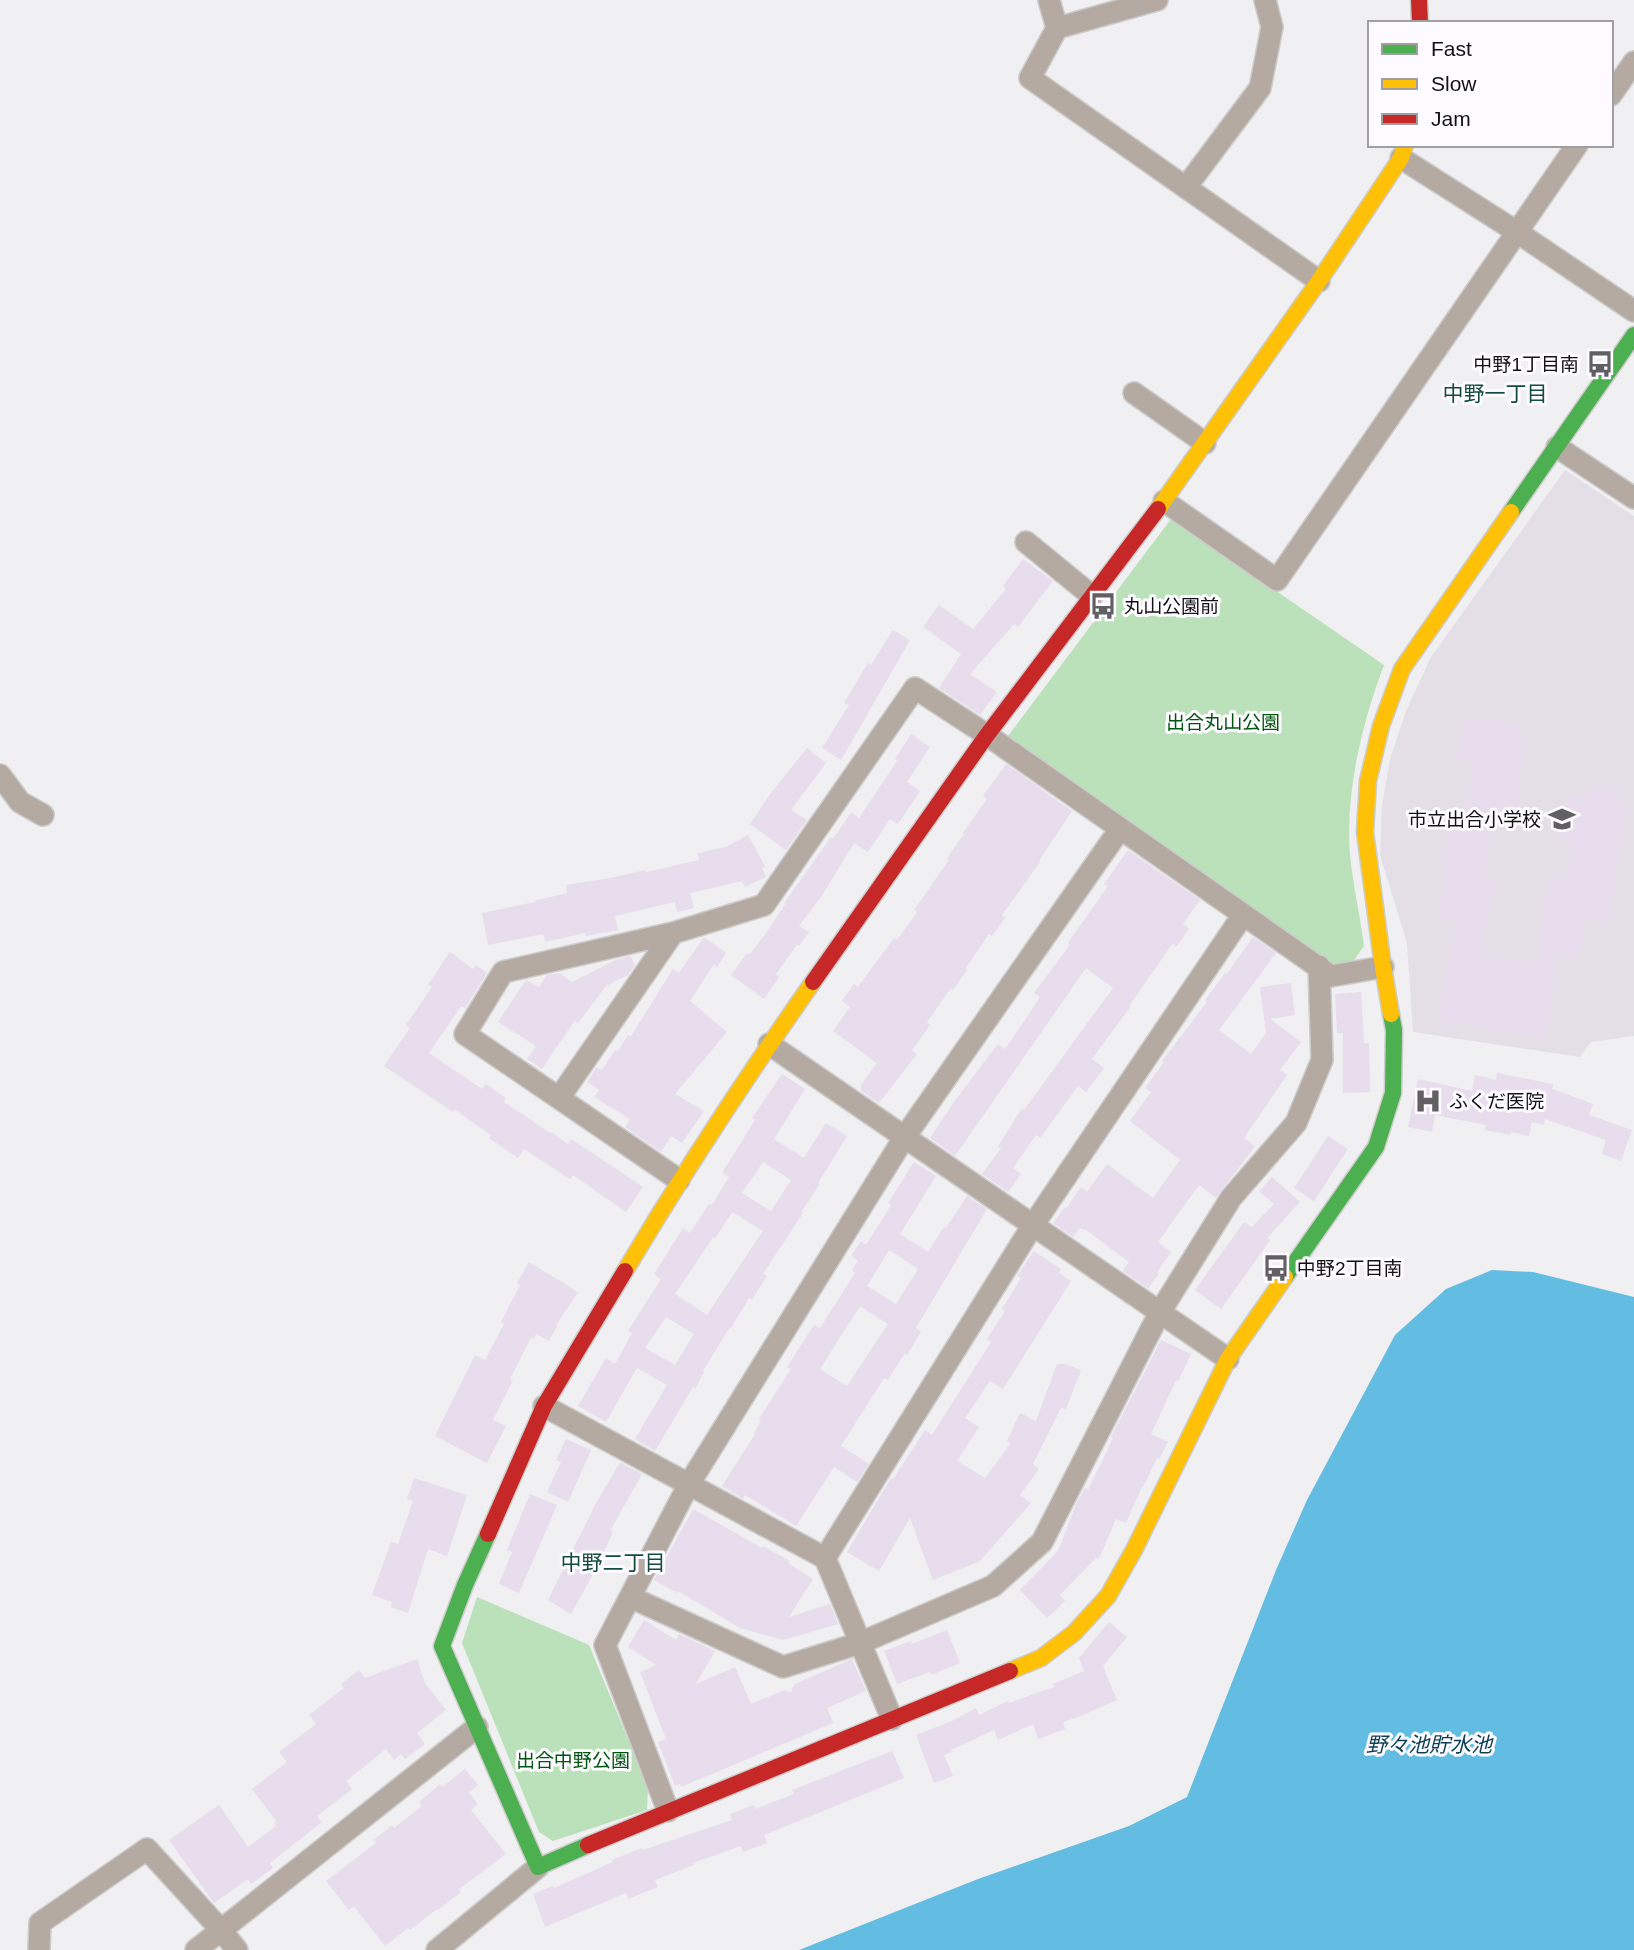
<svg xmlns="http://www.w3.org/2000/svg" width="1634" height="1950" font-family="Helvetica,'Noto Sans JP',sans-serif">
	<rect width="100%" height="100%" fill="#f0eff1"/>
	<!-- built -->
	<path fill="#e4dfe6" d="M1565,470L1634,516V1036L1591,1042L1580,1057L1413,1032L1407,943L1380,855L1382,806L1390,759L1406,711L1431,657Z"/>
	<!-- green -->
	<path fill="#bae1b9" d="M1171,519L1384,665C1362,723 1345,792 1350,855C1353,885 1360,915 1364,946L1354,960L1335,965L1005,740Z
		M477,1597L589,1645L648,1788L647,1810L553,1841L539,1832L462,1643Z"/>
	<!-- water -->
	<path fill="#63bde2" d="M1492,1270L1533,1272L1634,1297V1950H799L978,1879L1129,1826L1187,1797L1276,1570L1307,1500L1395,1335L1446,1289Z"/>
	<!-- building -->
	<path fill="#e7ddec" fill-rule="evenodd" d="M1023,559L1053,581L1018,627L1014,624L970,674L997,692L980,715L939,688L961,654L923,627L939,605L973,629L1006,589L1003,586Z
		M893,630L910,640L841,760L822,748L849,705L844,703L868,663L871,665Z
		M1465,716L1521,725L1519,737L1526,739L1513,828L1492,827L1484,878L1498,880L1480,955L1537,963L1549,876L1565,878L1573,842L1556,838L1565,793L1586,798L1588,786L1620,791L1617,804L1626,806L1610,922L1585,919L1578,959L1558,954L1546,1038L1438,1020L1456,921L1438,918L1445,870L1443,869L1453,807L1465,810L1476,761L1456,757Z
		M911,734L930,747L907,782L920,791L898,824L890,819L868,852L854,843L823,894L799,926L809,932L799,946L797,945L776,974L779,977L764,999L731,975L747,953L749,955L766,933L786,903L785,902L831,837L833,839L851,812L859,818L897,761L895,759Z
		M807,748L826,763L791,810L807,820L786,850L750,824L771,793Z
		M1006,764L1072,811L1039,861L1040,862L1002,915L1005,918L992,936L989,934L965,969L967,970L953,990L951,988L927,1022L930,1025L912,1050L917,1054L879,1103L861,1091V1085L877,1063L833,1031L850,1007L842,1001L854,984L858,987L894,938L897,940L917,912L914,910L949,860L947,858L964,834L963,833L987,799L983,796Z
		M748,835L765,866L762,868L766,877L745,887L742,881L690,893L694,908L677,912L675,902L615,916L618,930L586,936L585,933L545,942L543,934L488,945L482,913L535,902V901L567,893L566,885L610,878L646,870V872L699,860L698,853L726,847Z
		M1128,850L1200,900L1183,924L1189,929L1176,947L1172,944L1130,1005L1131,1006L1092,1059L1104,1068L1086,1092L1078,1086L1040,1138L1036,1135L1013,1168L1021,1174L1008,1192L982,1174L1001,1148L998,1146L1022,1108L1024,1110L1113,988L1086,968L955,1156L930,1138L954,1102L998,1044L1005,1049L1025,1020L1040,997L1034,993L1070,945L1068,943L1108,886L1104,884Z
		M704,937L726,953L717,967L714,964L690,1001L727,1032L675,1094L704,1111L682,1143L671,1136L661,1152L625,1127L630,1119L594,1097L599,1090L587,1082L597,1067L602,1070L615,1050L618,1051L628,1035L631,1036L673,969L679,973Z
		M1253,937L1276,953L1219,1030L1251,1054L1266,1033L1260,987L1291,983L1295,1015L1270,1019L1301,1042L1280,1070L1287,1075L1244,1138L1255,1146L1216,1198L1199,1185L1158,1242L1171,1252L1157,1272L1159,1274L1148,1288L1123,1271L1129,1262L1085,1229L1084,1230L1080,1228L1073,1237L1053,1223L1065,1207L1066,1209L1081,1187L1087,1192L1107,1164L1153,1198L1180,1160L1130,1121L1151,1092L1145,1088L1164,1062L1162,1061L1207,1002L1205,1000L1225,973L1227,974Z
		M450,952L473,969L476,965L487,973L465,1008L461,1006L429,1053L482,1089L486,1084L506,1098L504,1102L550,1133L551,1132L568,1144L571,1139L643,1187L626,1212L573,1175L570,1179L524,1149L518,1158L489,1138L491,1135L454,1109L453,1112L384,1066L410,1028L406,1025L432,987L428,985Z
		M630,956L635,965L628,975L606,986L578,1023L575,1020L542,1069L527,1059L536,1046L498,1022L526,980L539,987L547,975L559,973L572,982L616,960Z
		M1361,992L1364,1043H1369L1370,1092L1343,1093V1033H1337L1335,994Z
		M1497,1073L1553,1084L1552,1089L1593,1104L1589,1115L1632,1130L1621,1161L1602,1154L1606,1140L1545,1119L1544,1125L1532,1122L1529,1136L1511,1132L1510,1135L1485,1130L1486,1125L1435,1115L1432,1132L1408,1127L1418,1079L1472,1091L1475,1075L1496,1080Z
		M782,1074L805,1089L774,1139L804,1158L826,1123L847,1136L818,1183L820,1184L801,1212L803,1213L763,1274L767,1276L752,1300L749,1298L731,1328L730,1327L703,1371L704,1372L695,1389L693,1387L655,1451L635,1439L667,1385L637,1368L606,1422L578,1406L606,1358L615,1364L632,1333L628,1331L661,1279L654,1274L683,1228L690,1233L709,1204L712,1205L729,1177L722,1173L755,1120L752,1118ZM763,1162L791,1180L771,1211L742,1193ZM732,1212L763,1231L707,1315L675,1294L713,1237L715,1239ZM666,1317L694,1334L675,1365L645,1348Z
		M1328,1136L1348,1149L1314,1201L1294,1188Z
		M914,1162L936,1176L900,1234L928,1252L944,1227L946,1228L967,1196L987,1209L916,1328L921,1332L907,1355L905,1353L888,1380L884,1378L841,1446L869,1464L857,1482L834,1467L796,1526L745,1495L743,1499L722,1486L755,1434L754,1433L761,1420L759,1419L791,1369L787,1367L814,1325L820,1328L855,1273L852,1270L858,1260L851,1256L861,1241L866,1245L891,1205L888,1203ZM889,1250L918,1269L896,1304L867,1286ZM860,1306L888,1324L847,1386L820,1369Z
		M1272,1177L1300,1202L1267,1238L1270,1240L1221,1309L1195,1290L1244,1222L1252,1227L1274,1204L1259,1191Z
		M1034,1251L1061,1269L1059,1273L1071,1281L1003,1389L990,1381L965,1418L979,1427L957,1461L985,1478L1011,1443L1007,1441L1020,1413L1036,1421L1057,1364H1064L1081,1370L1066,1409L1061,1408L1033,1464L1039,1469L1020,1495L1031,1503L980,1561L933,1580L910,1518L879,1571L847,1552L891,1478L893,1479L925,1430L932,1435L991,1342L987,1339L1005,1311L1002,1309L1021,1278L1017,1276Z
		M529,1262L578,1292L556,1325L557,1326L549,1341L536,1334L534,1339L531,1337L510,1379L513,1380L493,1420L506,1426L487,1463L435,1436L475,1355L485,1360L504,1324L501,1322L520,1285L517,1283Z
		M1161,1340L1191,1354L1178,1381L1176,1380L1151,1434L1168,1442L1159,1459L1157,1458L1143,1487H1142L1126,1523L1116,1519L1099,1559L1096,1558L1060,1595L1065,1601L1047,1618L1020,1590L1058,1551L1077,1502L1085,1488L1088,1490L1113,1438L1111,1437L1115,1429Z
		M566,1439L591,1450L568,1502L547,1492L561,1462L556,1460Z
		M621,1463L642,1474L610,1531L613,1532L598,1565L571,1614L548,1600L595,1505L619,1464Z
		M414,1478L467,1495L447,1556L428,1549L408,1613L391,1607L392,1602L372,1595L391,1542L398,1544L413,1501L407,1499Z
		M530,1494L557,1505L519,1593L499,1584L512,1552L507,1550Z
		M693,1509L762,1548L763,1546L790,1561L788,1563L813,1579L789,1617L830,1604L838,1624L783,1640L740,1628L678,1591L677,1593L654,1580Z
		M644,1620L676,1640L679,1634L715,1651L696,1684L735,1667L751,1704L785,1690L790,1693L795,1684L852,1659L866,1691L827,1708L833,1723L681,1787L680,1784L675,1786L658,1742L666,1739L640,1672L656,1665L628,1647Z
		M1109,1622L1127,1637L1103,1666L1117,1700L1081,1716L1063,1722L1065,1729L1038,1739L1033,1724L998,1740L994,1730L951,1750L952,1752L944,1755L953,1776L934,1783L916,1735L952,1721L976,1708L979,1715L1008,1701L1009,1703L1054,1687L1053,1684L1084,1671L1079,1658Z
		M947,1630L960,1663L931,1675L930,1672L897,1684L884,1651L911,1641L912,1644Z
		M417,1659L425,1683L446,1710L417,1733L425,1744L405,1759L401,1754L394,1760L386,1749L346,1781L352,1789L317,1816L322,1822L270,1863L273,1868L251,1884L248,1879L214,1903L169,1840L219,1805L248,1847L276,1826L275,1823L277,1822L252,1789L287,1762L279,1752L316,1724L309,1715L344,1688L341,1684L359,1670L365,1678Z
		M892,1751L904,1778L764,1835L767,1843L743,1852L741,1846L693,1863L694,1865L655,1880L658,1887L628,1899L626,1893L545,1927L533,1894L553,1886L554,1888L613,1862L612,1860L642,1848L643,1850L732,1820L730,1814L754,1805L755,1809L794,1794L792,1790Z
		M465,1769L478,1785L469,1793L478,1804L471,1810L506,1854L459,1889L461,1892L438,1910L437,1909L410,1930L408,1928L385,1946L354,1906L349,1910L326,1881L376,1843L374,1840L392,1825L394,1828L422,1806L419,1802L440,1784L442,1787Z"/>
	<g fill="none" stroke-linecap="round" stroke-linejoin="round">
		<defs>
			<path id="street" d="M1049,0L1057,28L1030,78L1319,281
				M1057,28L1157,0
				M1611,95L1634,62
				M1401,158L1517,232L1577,145
				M1186,187L1260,88L1272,27L1265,0
				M1134,393L1205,443
				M1557,447L1634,498
				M1164,501L1277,580L1517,232L1634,311
				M1026,542L1092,596
				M0,775L20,802L43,815
				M769,1044L1228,1359
				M559,1098L673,933
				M679,1180L465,1034L503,972L673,933L764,905L915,688L987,735L1331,976L1383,967
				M544,1406L825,1558L892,1719
				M825,1558L1033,1225L1243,915
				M630,1597L783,1667L860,1643L993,1586L1042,1542L1160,1312L1231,1198L1296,1123L1322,1060L1319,966
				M668,1811L605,1645L689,1484L904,1138L1120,829
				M39,1950L40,1923L147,1849L221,1930L237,1950
				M196,1950L477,1727
				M437,1950L538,1867"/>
			<path id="fast" d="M1511,512L1634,335
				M1285,1277L1376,1147L1393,1093L1394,1030L1391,1014
				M488,1534L465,1585L442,1646L538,1867L588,1845"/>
			<path id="slow" d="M1158,509L1319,281L1401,158L1405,145
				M1391,1014L1383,967L1365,832L1368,781L1381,726L1402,669L1511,512
				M625,1271C684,1172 747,1076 813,982
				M1010,1671L1041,1658L1074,1633L1108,1596L1134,1550L1228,1359L1285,1277"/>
			<path id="jam" d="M1419,0L1420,23
				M813,982L987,735L1158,509
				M488,1534L544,1406L625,1271
				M588,1845L1010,1671"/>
		</defs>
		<!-- street casing -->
		<use href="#street" stroke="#cdcccd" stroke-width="24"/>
		<!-- fast casing -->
		<use href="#fast" stroke="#cdcccd" stroke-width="19"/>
		<!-- slow casing -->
		<use href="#slow" stroke="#cdcccd" stroke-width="19"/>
		<!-- jam casing -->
		<use href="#jam" stroke="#cdcccd" stroke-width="19"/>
		<!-- street -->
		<use href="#street" stroke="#b4aaa1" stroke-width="21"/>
		<!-- fast -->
		<use href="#fast" stroke="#4caf50" stroke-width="16"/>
		<!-- slow -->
		<use href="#slow" stroke="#ffc107" stroke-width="16"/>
		<!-- jam -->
		<use href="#jam" stroke="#c62828" stroke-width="16"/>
	</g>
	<!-- icons -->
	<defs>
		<symbol id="bus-bare" viewBox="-9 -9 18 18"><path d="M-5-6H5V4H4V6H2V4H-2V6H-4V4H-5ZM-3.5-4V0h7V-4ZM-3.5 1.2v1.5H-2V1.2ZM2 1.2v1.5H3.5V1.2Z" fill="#605f61" stroke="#fdfbff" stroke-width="2.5" paint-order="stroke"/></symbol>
		<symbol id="school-bare" viewBox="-9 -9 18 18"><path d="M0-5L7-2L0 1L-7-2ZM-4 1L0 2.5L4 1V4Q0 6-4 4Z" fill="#605f61" stroke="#fdfbff" stroke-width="2.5" paint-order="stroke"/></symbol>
		<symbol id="hospital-bare" viewBox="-9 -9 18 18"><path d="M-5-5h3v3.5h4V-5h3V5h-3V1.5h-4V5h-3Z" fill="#605f61" stroke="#fdfbff" stroke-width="2.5" paint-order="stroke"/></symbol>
	</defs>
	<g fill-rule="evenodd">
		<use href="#bus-bare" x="1581" y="345" width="38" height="38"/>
		<use href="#bus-bare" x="1084" y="587" width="38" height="38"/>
		<use href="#school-bare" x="1543" y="800" width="38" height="38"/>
		<use href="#hospital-bare" x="1409" y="1082" width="38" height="38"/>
		<use href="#bus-bare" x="1257" y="1249" width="38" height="38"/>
	</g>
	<g text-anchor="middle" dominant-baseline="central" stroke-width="6" stroke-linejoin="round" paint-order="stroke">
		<!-- poi labels -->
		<g font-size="19" fill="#131213" stroke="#fdfbff" text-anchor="start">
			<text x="1579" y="364" text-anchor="end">中野1丁目南</text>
			<text x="1124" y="606">丸山公園前</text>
			<text x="1541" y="819" text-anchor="end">市立出合小学校</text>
			<text x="1449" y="1101">ふくだ医院</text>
			<text x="1297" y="1268">中野2丁目南</text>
		</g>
		<!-- park labels -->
		<g font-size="19" fill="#01560e" stroke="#fdfbff">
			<text x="1223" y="722">出合丸山公園</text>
			<text x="573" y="1760">出合中野公園</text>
		</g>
		<!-- neighbourhood labels -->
		<g font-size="21" fill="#134b3f" stroke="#fdfbff">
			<text x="1495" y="393">中野一丁目</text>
			<text x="613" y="1562">中野二丁目</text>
		</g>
		<!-- water labels -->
		<g font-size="21" font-style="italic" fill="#0b3f54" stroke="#fdfbff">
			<text x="1429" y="1744">野々池貯水池</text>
		</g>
	</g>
	<!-- legend -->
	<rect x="1368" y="21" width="245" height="126" fill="#fdfbff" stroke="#9f9ea1" stroke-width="2"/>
	<rect x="1382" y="44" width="35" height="10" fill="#4caf50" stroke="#9f9ea1" stroke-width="2"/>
	<text x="1431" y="56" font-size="21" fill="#131213">Fast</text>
	<rect x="1382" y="79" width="35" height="10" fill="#ffc107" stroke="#9f9ea1" stroke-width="2"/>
	<text x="1431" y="91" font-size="21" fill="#131213">Slow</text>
	<rect x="1382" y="114" width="35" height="10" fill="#c62828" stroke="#9f9ea1" stroke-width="2"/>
	<text x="1431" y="126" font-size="21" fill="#131213">Jam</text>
</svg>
